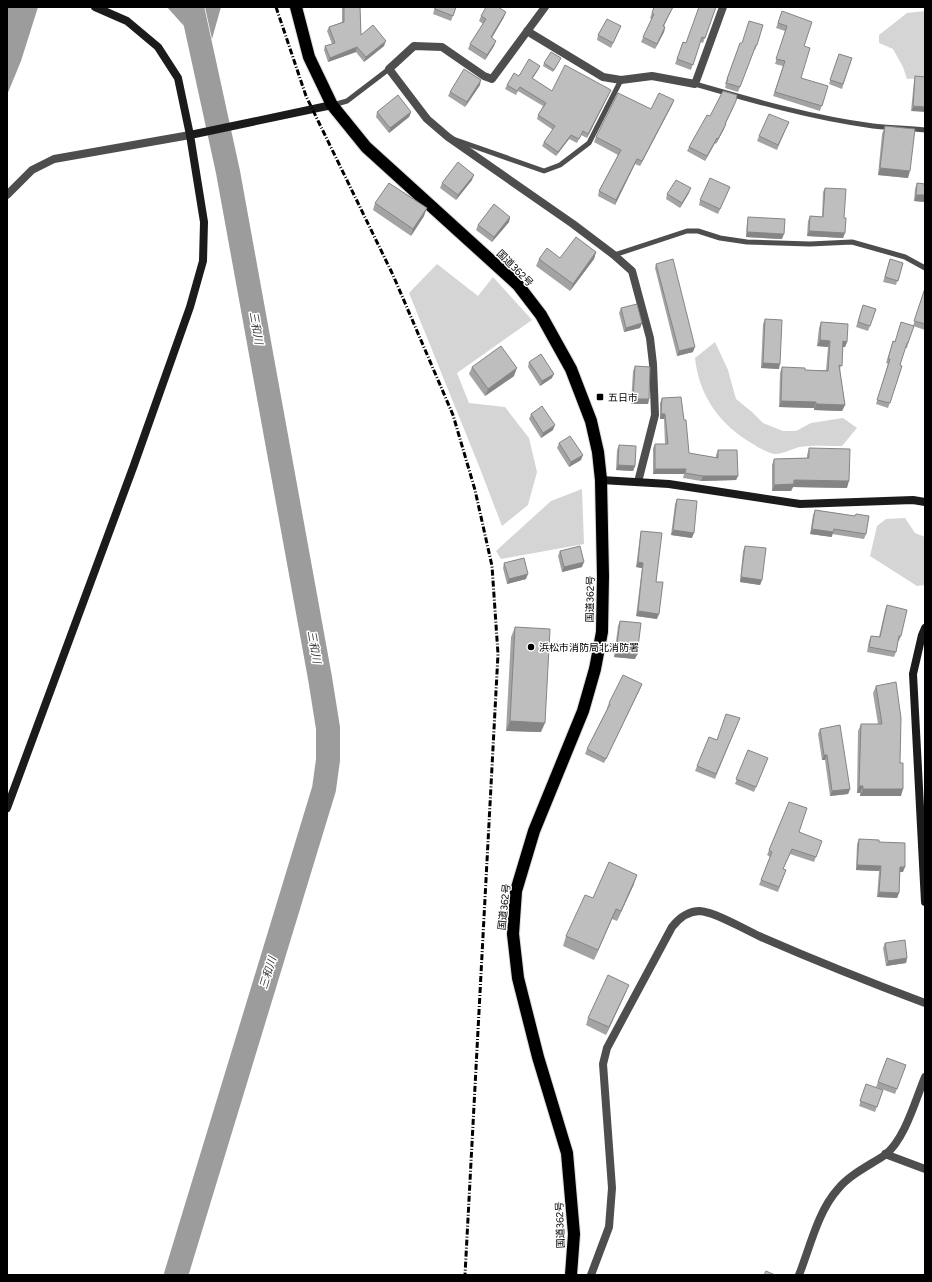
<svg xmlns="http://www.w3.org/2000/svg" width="932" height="1282" font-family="Figtree,'Noto Sans JP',sans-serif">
	<rect width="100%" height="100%" fill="#fff"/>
	<!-- green -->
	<path fill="#d5d5d5" d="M925,11V78L907,79L903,67L893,49L879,43V35L907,13Z
		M437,264L478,296L493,277L532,320L457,373L469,403L505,407L529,438L537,472L528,505L502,526L479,466L409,293Z
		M715,342L728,370L736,399L752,412L763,423L783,431H796L811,423L843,418L857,428L842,446C828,446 813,445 799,447C792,449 783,454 775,454C770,454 757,447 753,444C720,425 699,396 695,358Z
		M582,489L584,544L501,559L496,551L551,501Z
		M905,518L915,533L925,537V585L917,586L870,556L877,526L886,519Z"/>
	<!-- water -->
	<path fill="#9c9c9c" d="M7,7H38L21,61L7,95Z
		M167,7H181L184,26Z
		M183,7H202L210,44L205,67L199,42L187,29Z
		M205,7H221L212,39Z"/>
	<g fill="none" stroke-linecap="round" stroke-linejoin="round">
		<!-- river -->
		<path stroke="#9c9c9c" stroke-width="24" d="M176,1275L324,789L328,760V728L320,678L228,172L192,7"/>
		<defs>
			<path id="highway" d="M296,7L309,57L332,105L366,147L518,285L541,315L571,369L591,421L598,452L601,480L603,576L602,632L595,669L583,711L534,831L516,891L513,934L518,978L538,1057L567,1153L574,1234L571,1275"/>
		</defs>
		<!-- highway casing -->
		<use href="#highway" stroke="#dbdbdb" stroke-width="14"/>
		<!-- lane -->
		<path stroke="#4e4e4e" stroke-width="5" d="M695,84C754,101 813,118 873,126C890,128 908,128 925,130
			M333,105L347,101L389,69
			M456,140L544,171L560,165L589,143L621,80
			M614,255L687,231H698L720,238L747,242L810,244L852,242L905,257L925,268"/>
		<!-- street -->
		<path stroke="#4e4e4e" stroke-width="8" d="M545,7L492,79L484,76L442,47L414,46L389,69L427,119L448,137L573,224L614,255L632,271L650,338L653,364L655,415L638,482
			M527,31L603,77L621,80L652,76L695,84L723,7
			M7,195L32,170L54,159L190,135
			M885,1154L925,1169
			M591,1275L609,1227L612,1188L603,1064L607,1048L672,927C679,918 688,911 700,911C715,912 744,929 759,936C814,960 869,982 925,1003
			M799,1275C810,1247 818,1211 838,1189C849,1175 870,1165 885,1155C905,1139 915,1101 925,1077"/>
		<!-- secondary -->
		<path stroke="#1b1b1b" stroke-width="8" d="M95,7L127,21L158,47L178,78L190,135
			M601,480L669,484L800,504L913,500L925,502
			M925,628L922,635L913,674L925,902
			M7,808L134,465L190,307L203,261L204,222L190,135L332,105"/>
		<!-- highway -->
		<use href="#highway" stroke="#000" stroke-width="12"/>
		<!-- rail -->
		<path stroke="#000" stroke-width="3" stroke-dasharray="6 2 1 2" stroke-linecap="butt" d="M276,7L306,96L393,275L453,415L475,490L492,566L498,654L465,1275"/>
	</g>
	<!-- wall -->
	<path fill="#a3a3a3" d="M342,7H360L361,35L384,46L364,62L356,52L328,62L324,50L325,46L332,44L327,31L329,27L342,22Z
		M435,7H456L451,21L433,14Z
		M654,7H673L664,26L665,27L664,32L655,49L641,42L652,19L650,18Z
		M716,7L703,43L700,42L691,70L675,64L683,42L686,43Z
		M782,11L804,46L801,78L828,86L820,111L773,96L783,66L775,64L785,31L776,28Z
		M481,16L504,17L492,38L494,46L485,60L468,49L470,44L483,24L479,21Z
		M621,26L611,48L597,40L598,35Z
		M740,43L757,45L755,50H754L738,92L725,88L726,84H725Z
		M839,54L852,58L842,89L829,84Z
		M561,58L553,72L543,66L544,63Z
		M538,70L532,79L552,91L609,94L587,138L581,135L577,143L569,139L556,156L542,146L544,142L553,130L537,119L538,115L543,106L518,91L516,95L505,89L507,85L519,76Z
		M915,76L925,77L911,111L914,81Z
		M480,85L465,107L448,96L450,92Z
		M674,100L672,105L640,166L635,164L615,205L598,196L599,191L618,155L594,142L596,137L651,109Z
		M734,106L725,124L724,129L716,144L715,143L705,161L687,151L689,147L710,116Z
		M377,112H411L409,117L389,133L376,117Z
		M789,122L777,150L757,141L759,136Z
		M885,126L908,178L878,175L882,134Z
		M472,180L456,200L440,188L442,183Z
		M917,183L925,184V202L914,201L915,189Z
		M825,188L844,218L843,238L807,236L808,221L810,216L822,217L823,192Z
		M728,192L718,214L699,205L700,200Z
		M689,193L680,208L666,199L667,194Z
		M375,203L424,216L411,236L373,210Z
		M510,217L509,222L492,242L476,230L478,225Z
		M748,217L782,239L746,237L747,222Z
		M596,252L594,259L570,291L536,266L539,259L560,258Z
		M890,259L903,263L896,285L883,282Z
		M656,264L693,352L677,356L655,268Z
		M925,288V330L913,326L907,348H905L900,365L902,366L888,408L876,404L888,364L886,363L893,341H895L913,326Z
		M863,305L876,309L868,331L856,327Z
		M621,308L642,323L640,328L624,332L619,313Z
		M765,319L779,369L761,368L763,324Z
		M821,322L847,342L845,347H843L840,371L845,405L842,411L814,410V408L779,407L780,373L782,367L805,370H826L828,347L817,346L819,328Z
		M529,362L552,378L540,386L528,367Z
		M635,366L649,399L648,404H631L633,371Z
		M472,367L514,376L485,396L469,374Z
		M662,398L689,453L716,458V455L718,450L738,476L736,480L701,481L683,478L684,474H653V448L655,444H665L664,419H660V403Z
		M531,414L553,430L541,438L529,419Z
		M559,443L581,460L569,467L557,448Z
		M619,445L635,466L633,471L616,470L617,450Z
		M809,448L847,488L793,487L791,491H772V465L774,459L807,458V455Z
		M677,499L692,538L671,535L675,504Z
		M815,510L855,516L856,514L866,534L864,539L832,534V537L810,534L813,515Z
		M641,531L657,619L636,616L642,568L636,567L640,536Z
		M745,546L762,580L760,585L740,582L743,551Z
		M560,551L582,567L562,572L558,556Z
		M504,563L526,579L507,584L503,568Z
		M887,605L901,636L899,641H898L896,652L894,657L867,652L869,641L871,636L879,637L885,610Z
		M620,621L635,659L614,657L618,626Z
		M515,627L541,732L506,731L511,637Z
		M642,684L640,689L604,763L585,754L587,749L607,709V708L609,703Z
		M876,686L900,763L901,796H860V793H857L858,731L861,724H878L873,693Z
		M740,718L715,779L695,771L709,737L717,740Z
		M820,729L850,789L848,794L830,796L825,760H822L818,734Z
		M748,750L766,763L754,792L735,784Z
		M789,802L799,832L822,841L814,862L790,854L783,869L786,870L778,892L759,885L770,857L767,855Z
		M859,839L879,842L903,872H900L899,893L897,898L877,897L879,871L856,870L857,844Z
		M634,884L617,921L612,919L594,960L563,946L566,936Z
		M885,943L907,958L906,963L886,966L883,948Z
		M626,992L606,1035L586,1025L588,1018Z
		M887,1058L906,1065L895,1094L876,1087Z
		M866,1084L883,1090L875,1112L859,1106Z"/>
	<!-- shaded-wall -->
	<path fill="#858585" d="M673,7L661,31L663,26Z
		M506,12L504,17L489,42L491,37Z
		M665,27L664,32L655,49L657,44Z
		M386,41L384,46L364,62L366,57Z
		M496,41L494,46L485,60L487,55Z
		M357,47L356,52L328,62L330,58Z
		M540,66L538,70L530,82L532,78Z
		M481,80L480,85L465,107L467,102Z
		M611,90L587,138L588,134Z
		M674,100L672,105L640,166L642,161Z
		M736,101L734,106L723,129L725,124Z
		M913,106L925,107V112L911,111Z
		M411,112L409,117L389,133L390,128Z
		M726,124L724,129L716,144L718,139Z
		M571,135L569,139L556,156L558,152Z
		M717,138L715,143L705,161L707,156Z
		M637,159L635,164L615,205L616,200Z
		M880,168L910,171L908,178L878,175Z
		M474,175L472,180L456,200L458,195Z
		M691,188L689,193L680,208L682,203Z
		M916,195H925V202L914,201Z
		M427,208L424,216L411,236L413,229Z
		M510,217L509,222L492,242L494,237Z
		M809,231L845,233L843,238L807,236Z
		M747,232L784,234L782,239L746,237Z
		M596,252L594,259L570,291L573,284Z
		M642,323L640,328L624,332L626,328Z
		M820,340L830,341L828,347L817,346Z
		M843,341L847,342L845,347H841Z
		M695,347L693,352L677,356L679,351Z
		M763,363L780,364L779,369L761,368Z
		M517,368L514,376L485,396L488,389Z
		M554,374L552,378L540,386L542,381Z
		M633,399H649L648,404H631Z
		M781,401L816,402L814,408L779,407Z
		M816,404L845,405L842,411L814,410Z
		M661,414H665L664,419H660Z
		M555,425L553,430L541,438L543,433Z
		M583,455L581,460L569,467L571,462Z
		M618,465L635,466L633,471L616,470Z
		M655,469H686L684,474H653Z
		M703,476H738L736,480L701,481Z
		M794,480L849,481L847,488L793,487L791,491H772L774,485Z
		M812,529L833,532L832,537L810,534Z
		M673,530L694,533L692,538L671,535Z
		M584,562L582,567L562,572L564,567Z
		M638,562L643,563L642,568L636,567Z
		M528,574L526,579L507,584L509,579Z
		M741,577L762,580L760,585L740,582Z
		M638,611L659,614L657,619L636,616Z
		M616,652L637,655L635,659L614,657Z
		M642,684L640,689L604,763L606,759Z
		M510,721L545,723L541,732L506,731Z
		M824,755H827L825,760H822Z
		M859,786H863L860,793H857Z
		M850,789L848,794L830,796L832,791Z
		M863,789H903L901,796H860Z
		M857,865L881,866L879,871L856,870Z
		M900,867H905L903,872H898Z
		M637,875L634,884L617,921L621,911Z
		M879,892L899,893L897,898L877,897Z
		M616,909L612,919L594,960L598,950Z
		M907,958L906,963L886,966L888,961Z
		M629,985L626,992L606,1035L609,1027Z"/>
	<!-- building -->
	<path fill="#bebebe" stroke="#858585" d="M344,7H360L361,35L373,25L386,41L366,57L357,47L330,58L325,46L335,43L329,27L344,22Z
		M435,7H456L453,16L435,9Z
		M486,7H498L506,12L491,37L496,41L487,55L470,44L486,19L481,16Z
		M654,7H673L663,26L665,27L657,44L643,37L654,14L652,13Z
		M699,7H716L705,38L702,37L693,65L677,59L683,42L686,43Z
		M782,11L812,22L804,46L810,48L801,78L828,86L822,106L775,92L785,61L776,59L787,26L778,23Z
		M607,19L621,26L613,43L598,35Z
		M749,21L763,25L757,45H756L740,87L726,83L728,80L727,79L740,43H742Z
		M551,52L561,58L554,70L544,63Z
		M839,54L852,58L843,84L830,80Z
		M529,59L540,66L532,78L552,91L565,65L611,90L588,134L583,131L579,139L571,135L558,152L544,142L555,126L538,115L546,103L520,87L517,91L507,85L514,73L519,76Z
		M464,69L481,80L467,102L450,92Z
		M915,76L925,77V107L913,106Z
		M723,91L737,95L736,101L725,124H726L718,139L717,138L707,156L689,147L707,115L710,116Z
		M618,93L651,109L659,93L674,100L642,161L637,159L616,200L599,191L621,150L596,137Z
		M398,95L411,112L390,128L377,112Z
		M769,114L789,122L778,145L759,136Z
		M885,126L915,129L910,171L880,168Z
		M458,162L474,175L458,195L442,183Z
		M710,178L730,187L720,209L700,200Z
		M676,180L691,188L682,203L667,194Z
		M389,183L427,208L413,229L375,203Z
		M917,183L925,184V195H916Z
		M825,188L846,189L844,218H846L845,233L809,231L810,216L823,217Z
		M494,204L510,217L494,237L478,225Z
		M748,217L785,219L784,234L747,232Z
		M576,237L596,252L573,284L539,259L547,248L560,258Z
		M673,259L695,347L679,351L656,264Z
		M890,259L903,263L898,281L885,277Z
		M925,288V324L914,321Z
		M637,304L642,323L626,328L621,308Z
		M863,305L876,309L870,326L858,322Z
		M765,319L782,320L780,364L763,363Z
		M821,322L848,324L847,342L843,341L842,366L839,365L845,405L816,404V402L781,401L782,367L805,368V370L828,371L830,341L820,340Z
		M901,322L914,326L908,343H907L900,365L902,366L890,403L877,400L890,359H888L893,341L895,342Z
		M501,346L517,368L488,389L472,367Z
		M541,354L554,374L542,381L529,362Z
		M635,366L650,367L649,399H633Z
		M681,397L684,420H686L689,453L718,458V450H737L738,476H703L685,473L686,469H655V444H668L665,414H661L662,398Z
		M542,406L555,425L543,433L531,414Z
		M570,436L583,455L571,462L559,443Z
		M619,445L636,446L635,466L618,465Z
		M809,448L850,449L849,481L794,480V484L774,485V459L809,458Z
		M677,499L697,501L694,533L673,530Z
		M815,510L855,516L856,514L869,516L866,534L834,529L833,532L812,529Z
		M641,531L662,533L656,582H663L659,614L638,611L643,563L638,562Z
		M580,546L584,562L564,567L560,551Z
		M745,546L766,548L762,580L741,577Z
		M524,558L528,574L509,579L504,563Z
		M887,605L907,610L901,636H899L896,652L869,647L871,636L880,637Z
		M620,621L641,623L637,655L616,652Z
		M515,627L550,629L545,723L510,721Z
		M623,675L642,684L606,759L587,749L610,704L609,703Z
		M896,682L901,718L900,763H903V789H863V786H859L861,724H882L876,686Z
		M726,714L740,718L716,774L697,766L709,737L717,740Z
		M840,725L850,789L832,791L827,755H824L820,729Z
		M748,750L768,758L756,787L736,779Z
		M789,802L807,808L799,832L822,841L816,857L792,849L783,869L786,870L779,887L761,880L772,852L769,850Z
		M859,839L879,840V842L905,843V867H900L899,893L879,892L881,866L857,865Z
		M609,862L637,875L621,911L616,909L598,950L566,936L585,895L593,898Z
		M905,940L907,958L888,961L885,943Z
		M608,975L629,985L609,1027L588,1018Z
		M887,1058L906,1065L897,1089L878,1082Z
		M866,1084L883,1090L877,1107L860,1101Z
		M766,1271L775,1275H764Z"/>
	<!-- markers -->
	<g fill="#000" stroke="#fff" stroke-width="1.5">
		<rect x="596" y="393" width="8" height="8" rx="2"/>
		<circle cx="531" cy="647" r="4"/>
	</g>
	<g text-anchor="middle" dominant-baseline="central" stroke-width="3" stroke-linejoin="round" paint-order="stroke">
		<!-- street labels -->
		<g font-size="10" fill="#000" stroke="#fff">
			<text transform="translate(515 268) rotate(45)">国道362号</text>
			<text transform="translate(590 599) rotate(-89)">国道362号</text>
			<text transform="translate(504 907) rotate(-84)">国道362号</text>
			<text transform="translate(560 1225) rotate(-92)">国道362号</text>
		</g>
		<!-- poi labels -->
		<g font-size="10" fill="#000" stroke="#fff" text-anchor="start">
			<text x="608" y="397">五日市</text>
			<text x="539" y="647">浜松市消防局北消防署</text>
		</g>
		<!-- water labels -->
		<g font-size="11" font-style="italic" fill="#3d3d3d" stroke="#fff">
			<text transform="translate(256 328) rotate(80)">三和川</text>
			<text transform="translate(314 647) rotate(80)">三和川</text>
			<text transform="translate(268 973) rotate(-73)">三和川</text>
		</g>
	</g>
	<!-- border -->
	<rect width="932" height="1282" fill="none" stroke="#000000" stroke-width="16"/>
</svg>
